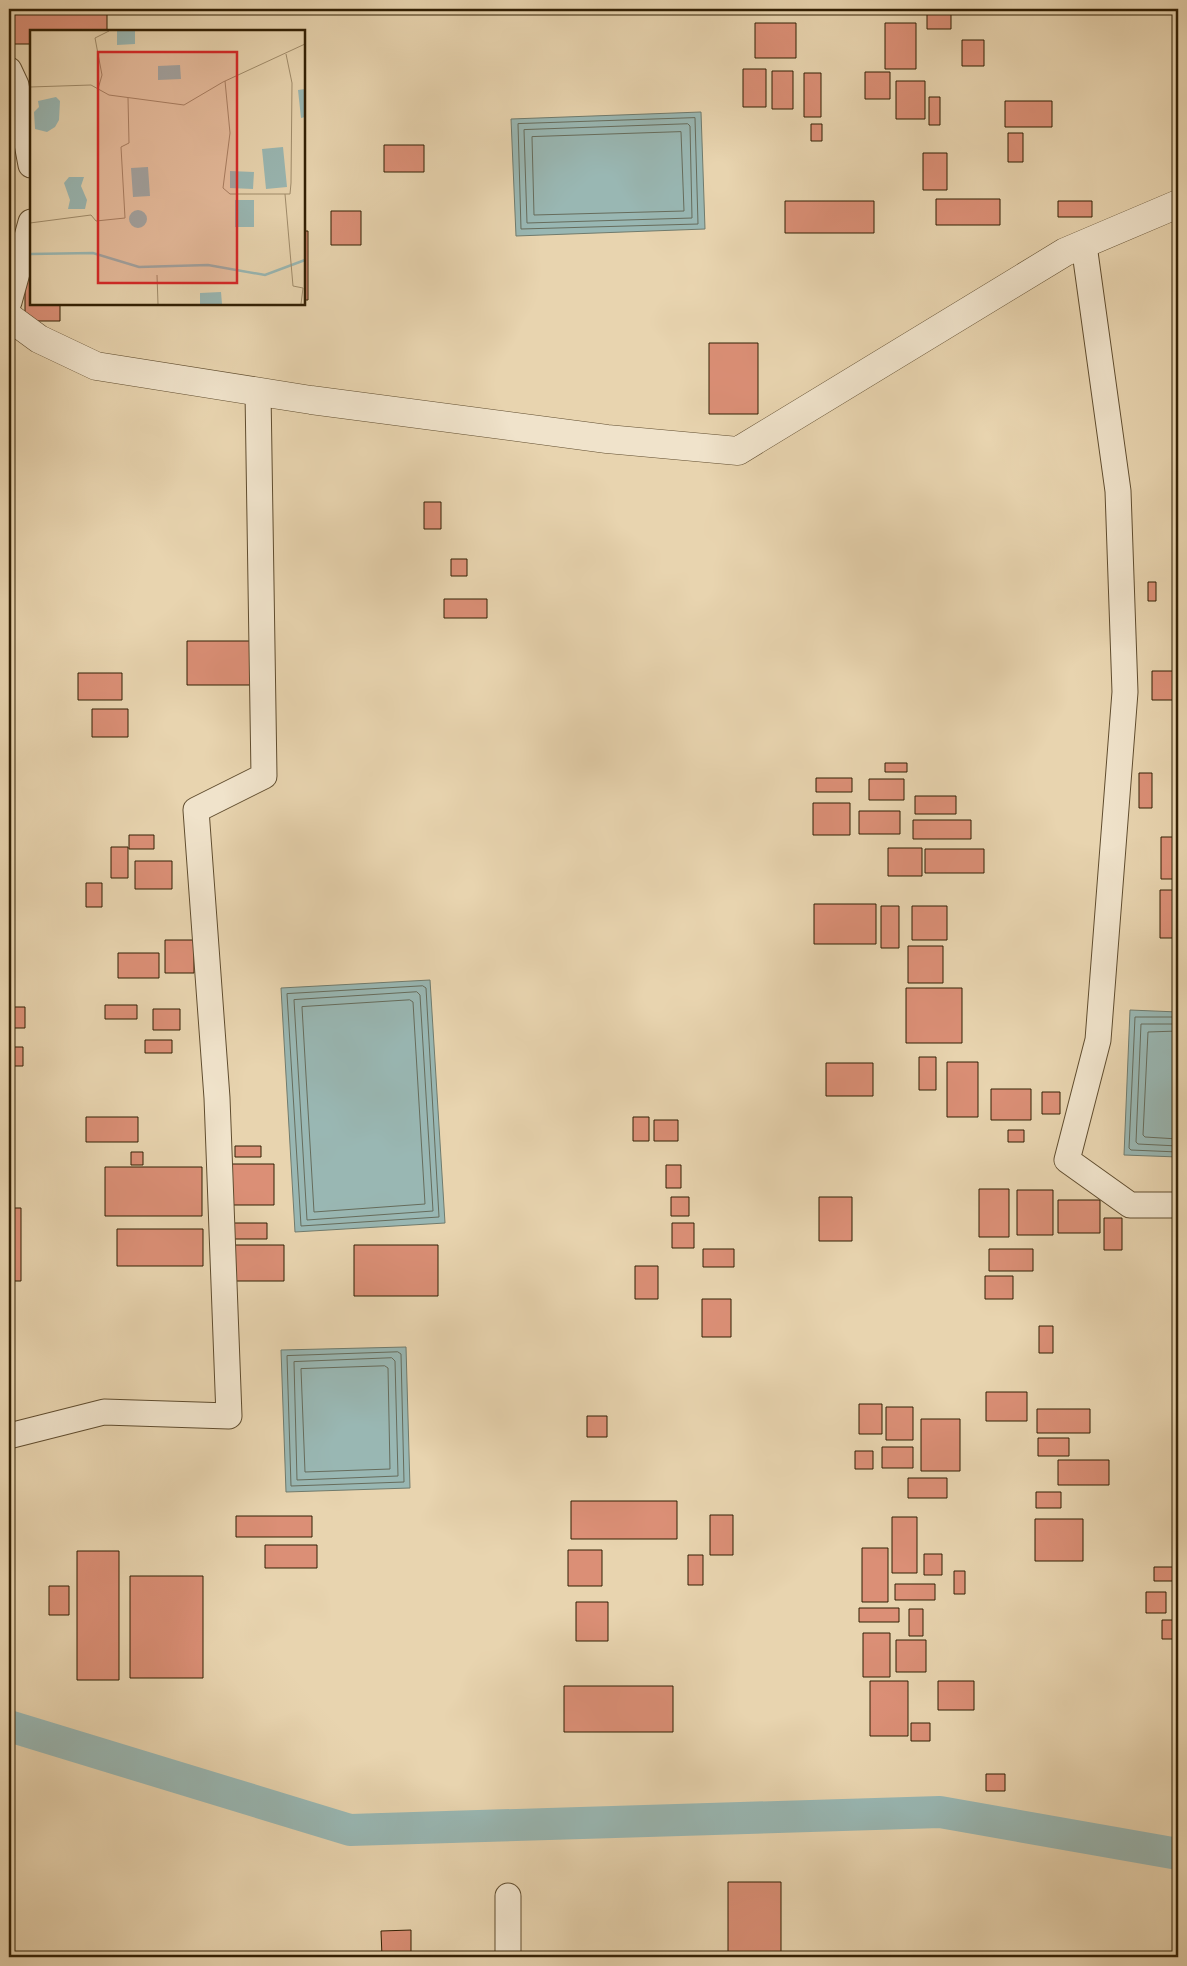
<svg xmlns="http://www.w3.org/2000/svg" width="1187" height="1966" font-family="'IM FELL Great Primer',serif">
	<rect width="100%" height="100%" fill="#e8d4af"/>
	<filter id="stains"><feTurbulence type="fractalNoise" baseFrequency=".004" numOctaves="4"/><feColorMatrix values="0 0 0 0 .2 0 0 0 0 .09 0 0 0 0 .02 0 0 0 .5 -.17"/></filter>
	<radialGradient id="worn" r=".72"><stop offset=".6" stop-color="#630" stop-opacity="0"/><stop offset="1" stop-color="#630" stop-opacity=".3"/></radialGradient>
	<!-- water -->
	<path fill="#99b7b3" stroke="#707b6d" d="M701,112L705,229L516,236L511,119Z
		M430,980L445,1223L295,1232L281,988Z
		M1130,1010L1178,1012V1157L1124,1155Z
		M1173,1264H1178V1492H1173Z
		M406,1347L410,1488L286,1492L281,1350Z"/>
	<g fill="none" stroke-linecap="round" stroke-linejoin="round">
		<!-- shore -->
		<path stroke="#666c5c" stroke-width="1" d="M695,118L698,224L521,229L518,124Z
			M688,124L690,126L692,218L527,223L524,130Z
			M681,132L684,211L534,215L532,137Z
			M423,986L426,988L439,1217L301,1226L287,994Z
			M417,992L420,995L433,1211L307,1220L294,1000Z
			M410,1000L413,1002L425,1204L314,1212L302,1007Z
			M1178,1017H1135L1129,1148L1131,1150L1178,1152
			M1178,1024H1141L1136,1142L1138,1144L1178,1146
			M1178,1031L1148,1032L1143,1135L1145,1137L1178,1139
			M1178,1270V1486
			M398,1352L401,1354L404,1482L291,1486L287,1356Z
			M392,1358L395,1361L398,1476L297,1480L294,1362Z
			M385,1366L388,1368L390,1469L305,1472L301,1369Z"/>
		<!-- canal -->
		<path stroke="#99b7b3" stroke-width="32" d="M9,1726L350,1830L940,1812L1178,1854"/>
	</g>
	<!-- building -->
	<path fill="#db8f76" stroke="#332004" d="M9,9H107V31H31V44H9Z
		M745,9H776V12H745Z
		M781,9H813V12H781Z
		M903,9H921V12H903Z
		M927,9H951V29H927Z
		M755,23H796V58H755Z
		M885,23H916V69H885Z
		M962,40H984V66H962Z
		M743,69H766V107H743Z
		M772,71H793V109H772Z
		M865,72H890V99H865Z
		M804,73H821V117H804Z
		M896,81H925V119H896Z
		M929,97H940V125H929Z
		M1005,101H1052V127H1005Z
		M811,124H822V141H811Z
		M1008,133H1023V162H1008Z
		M384,145H424V172H384Z
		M923,153H947V190H923Z
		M9,168H12V230H9Z
		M936,199H1000V225H936Z
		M785,201H874V233H785Z
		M1058,201H1092V217H1058Z
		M331,211H361V245H331Z
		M304,231H308V300H304Z
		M25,274H31V304H60V321H25Z
		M709,343H758V414H709Z
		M424,502H441V529H424Z
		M1173,542H1178V572H1173Z
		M451,559H467V576H451Z
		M1148,582H1156V601H1148Z
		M444,599H487V618H444Z
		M187,641H255V685H187Z
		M1152,671H1178V700H1152Z
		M78,673H122V700H78Z
		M92,709H128V737H92Z
		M885,763H907V772H885Z
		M1139,773H1152V808H1139Z
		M816,778H852V792H816Z
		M869,779H904V800H869Z
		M915,796H956V814H915Z
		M813,803H850V835H813Z
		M859,811H900V834H859Z
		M913,820H971V839H913Z
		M129,835H154V849H129Z
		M1161,837H1178V879H1161Z
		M111,847H128V878H111Z
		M888,848H922V876H888Z
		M925,849H984V873H925Z
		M135,861H172V889H135Z
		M86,883H102V907H86Z
		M1160,890H1178V938H1160Z
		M814,904H876V944H814Z
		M881,906H899V948H881Z
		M912,906H947V940H912Z
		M165,940H194V973H165Z
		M908,946H943V983H908Z
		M118,953H159V978H118Z
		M906,988H962V1043H906Z
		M105,1005H137V1019H105Z
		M9,1007H25V1028H9Z
		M153,1009H180V1030H153Z
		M145,1040H172V1053H145Z
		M9,1047H23V1066H9Z
		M919,1057H936V1090H919Z
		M947,1062H978V1117H947Z
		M826,1063H873V1096H826Z
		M991,1089H1031V1120H991Z
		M1042,1092H1060V1114H1042Z
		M86,1117H138V1142H86Z
		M633,1117H649V1141H633Z
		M654,1120H678V1141H654Z
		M1008,1130H1024V1142H1008Z
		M235,1146H261V1157H235Z
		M131,1152H143V1165H131Z
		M227,1164H274V1205H227Z
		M666,1165H681V1188H666Z
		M105,1167H202V1216H105Z
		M979,1189H1009V1237H979Z
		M1017,1190H1053V1235H1017Z
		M671,1197H689V1216H671Z
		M819,1197H852V1241H819Z
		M1058,1200H1100V1233H1058Z
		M9,1208H21V1281H9Z
		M1104,1218H1122V1250H1104Z
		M230,1223H267V1239H230Z
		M672,1223H694V1248H672Z
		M117,1229H203V1266H117Z
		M231,1245H284V1281H231Z
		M354,1245H438V1296H354Z
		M703,1249H734V1267H703Z
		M989,1249H1033V1271H989Z
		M635,1266H658V1299H635Z
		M985,1276H1013V1299H985Z
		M702,1299H731V1337H702Z
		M1039,1326H1053V1353H1039Z
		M986,1392H1027V1421H986Z
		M859,1404H882V1434H859Z
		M886,1407H913V1440H886Z
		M1037,1409H1090V1433H1037Z
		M587,1416H607V1437H587Z
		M921,1419H960V1471H921Z
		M1038,1438H1069V1456H1038Z
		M882,1447H913V1468H882Z
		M855,1451H873V1469H855Z
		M1058,1460H1109V1485H1058Z
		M908,1478H947V1498H908Z
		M1036,1492H1061V1508H1036Z
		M571,1501H677V1539H571Z
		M710,1515H733V1555H710Z
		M236,1516H312V1537H236Z
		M892,1517H917V1573H892Z
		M1035,1519H1083V1561H1035Z
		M265,1545H317V1568H265Z
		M862,1548H888V1602H862Z
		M568,1550H602V1586H568Z
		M77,1551H119V1680H77Z
		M924,1554H942V1575H924Z
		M688,1555H703V1585H688Z
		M1154,1567H1178V1581H1154Z
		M954,1571H965V1594H954Z
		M130,1576H203V1678H130Z
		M895,1584H935V1600H895Z
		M49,1586H69V1615H49Z
		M1146,1592H1166V1613H1146Z
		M576,1602H608V1641H576Z
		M859,1608H899V1622H859Z
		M909,1609H923V1636H909Z
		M1162,1620H1178V1639H1162Z
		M863,1633H890V1677H863Z
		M896,1640H926V1672H896Z
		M870,1681H908V1736H870Z
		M938,1681H974V1710H938Z
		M564,1686H673V1732H564Z
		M911,1723H930V1741H911Z
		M986,1774H1005V1791H986Z
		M728,1882H781V1957H728Z
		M411,1930V1957H382L381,1931Z"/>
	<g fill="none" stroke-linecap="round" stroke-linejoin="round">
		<defs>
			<path id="minor" d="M9,70L16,85L31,165
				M1084,245L1118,491L1125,692L1098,1040L1067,1160L1130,1205H1178
				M9,302L31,222
				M9,1436L104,1412L229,1416L217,1098L196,810L264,776L258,392
				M508,1896V1957"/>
			<path id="tertiary" d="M9,317L39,339L96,366L311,400L607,439L738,451L1065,252L1178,204"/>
		</defs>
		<!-- minor casing -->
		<use href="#minor" stroke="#604d2f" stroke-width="27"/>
		<!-- tertiary casing -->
		<use href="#tertiary" stroke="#604d2f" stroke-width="29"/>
		<!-- minor -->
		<use href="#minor" stroke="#f0e3cb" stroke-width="25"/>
		<!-- tertiary -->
		<use href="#tertiary" stroke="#f0e3cb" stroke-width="28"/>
	</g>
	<!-- overview -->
	<g transform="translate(30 30)">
		<rect width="275" height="275" fill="#e8d4af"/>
		<path d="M87,1H105V14L87,15ZM150,35L151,49L128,50V36ZM275,59V87L271,88L268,60ZM26,67L30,71L29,90L25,97L17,102L5,99L4,82L9,77L8,71ZM253,117L257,157L236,159L232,119ZM118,137L120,166L103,167L101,138ZM200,141L224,142L223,159L200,158ZM39,147H54L51,156L57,170L55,179H38L40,170L34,153ZM205,170H224V197H205ZM99 189a9 9 0 1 1 18 0a9 9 0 1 1-18 0ZM191,262L192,274H170V263Z" fill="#99b7b3"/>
		<path fill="none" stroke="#99b7b3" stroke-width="2.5" d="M0,224L63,223L109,237L178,235L235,245L275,230"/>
		<path fill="none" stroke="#a08c6b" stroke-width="1" d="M256,24L262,53L261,153L260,164H255L263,256L273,258L271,274M195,51L200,103L193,158L200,164H255M0,57L61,55L79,65L154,75L193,52L275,14M68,59L72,45L65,8L79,1M0,93V116M0,193L61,185L66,191L95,188L91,117L99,113L98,68M127,245L128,274"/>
		<path fill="#d62828" fill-opacity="0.15" stroke="#d62828" stroke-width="2.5" d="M68,22H207V253H68Z"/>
		<rect width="275" height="275" fill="none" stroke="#332004" stroke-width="2.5"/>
	</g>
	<!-- margin -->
	<rect width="1187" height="1966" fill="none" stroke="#e8d4af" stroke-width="30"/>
	<rect x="10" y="10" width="1167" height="1946" fill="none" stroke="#332004" stroke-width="2.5"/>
	<rect x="15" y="15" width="1157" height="1936" fill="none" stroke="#332004"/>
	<rect width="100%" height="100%" filter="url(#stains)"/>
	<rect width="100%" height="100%" fill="url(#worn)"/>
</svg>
